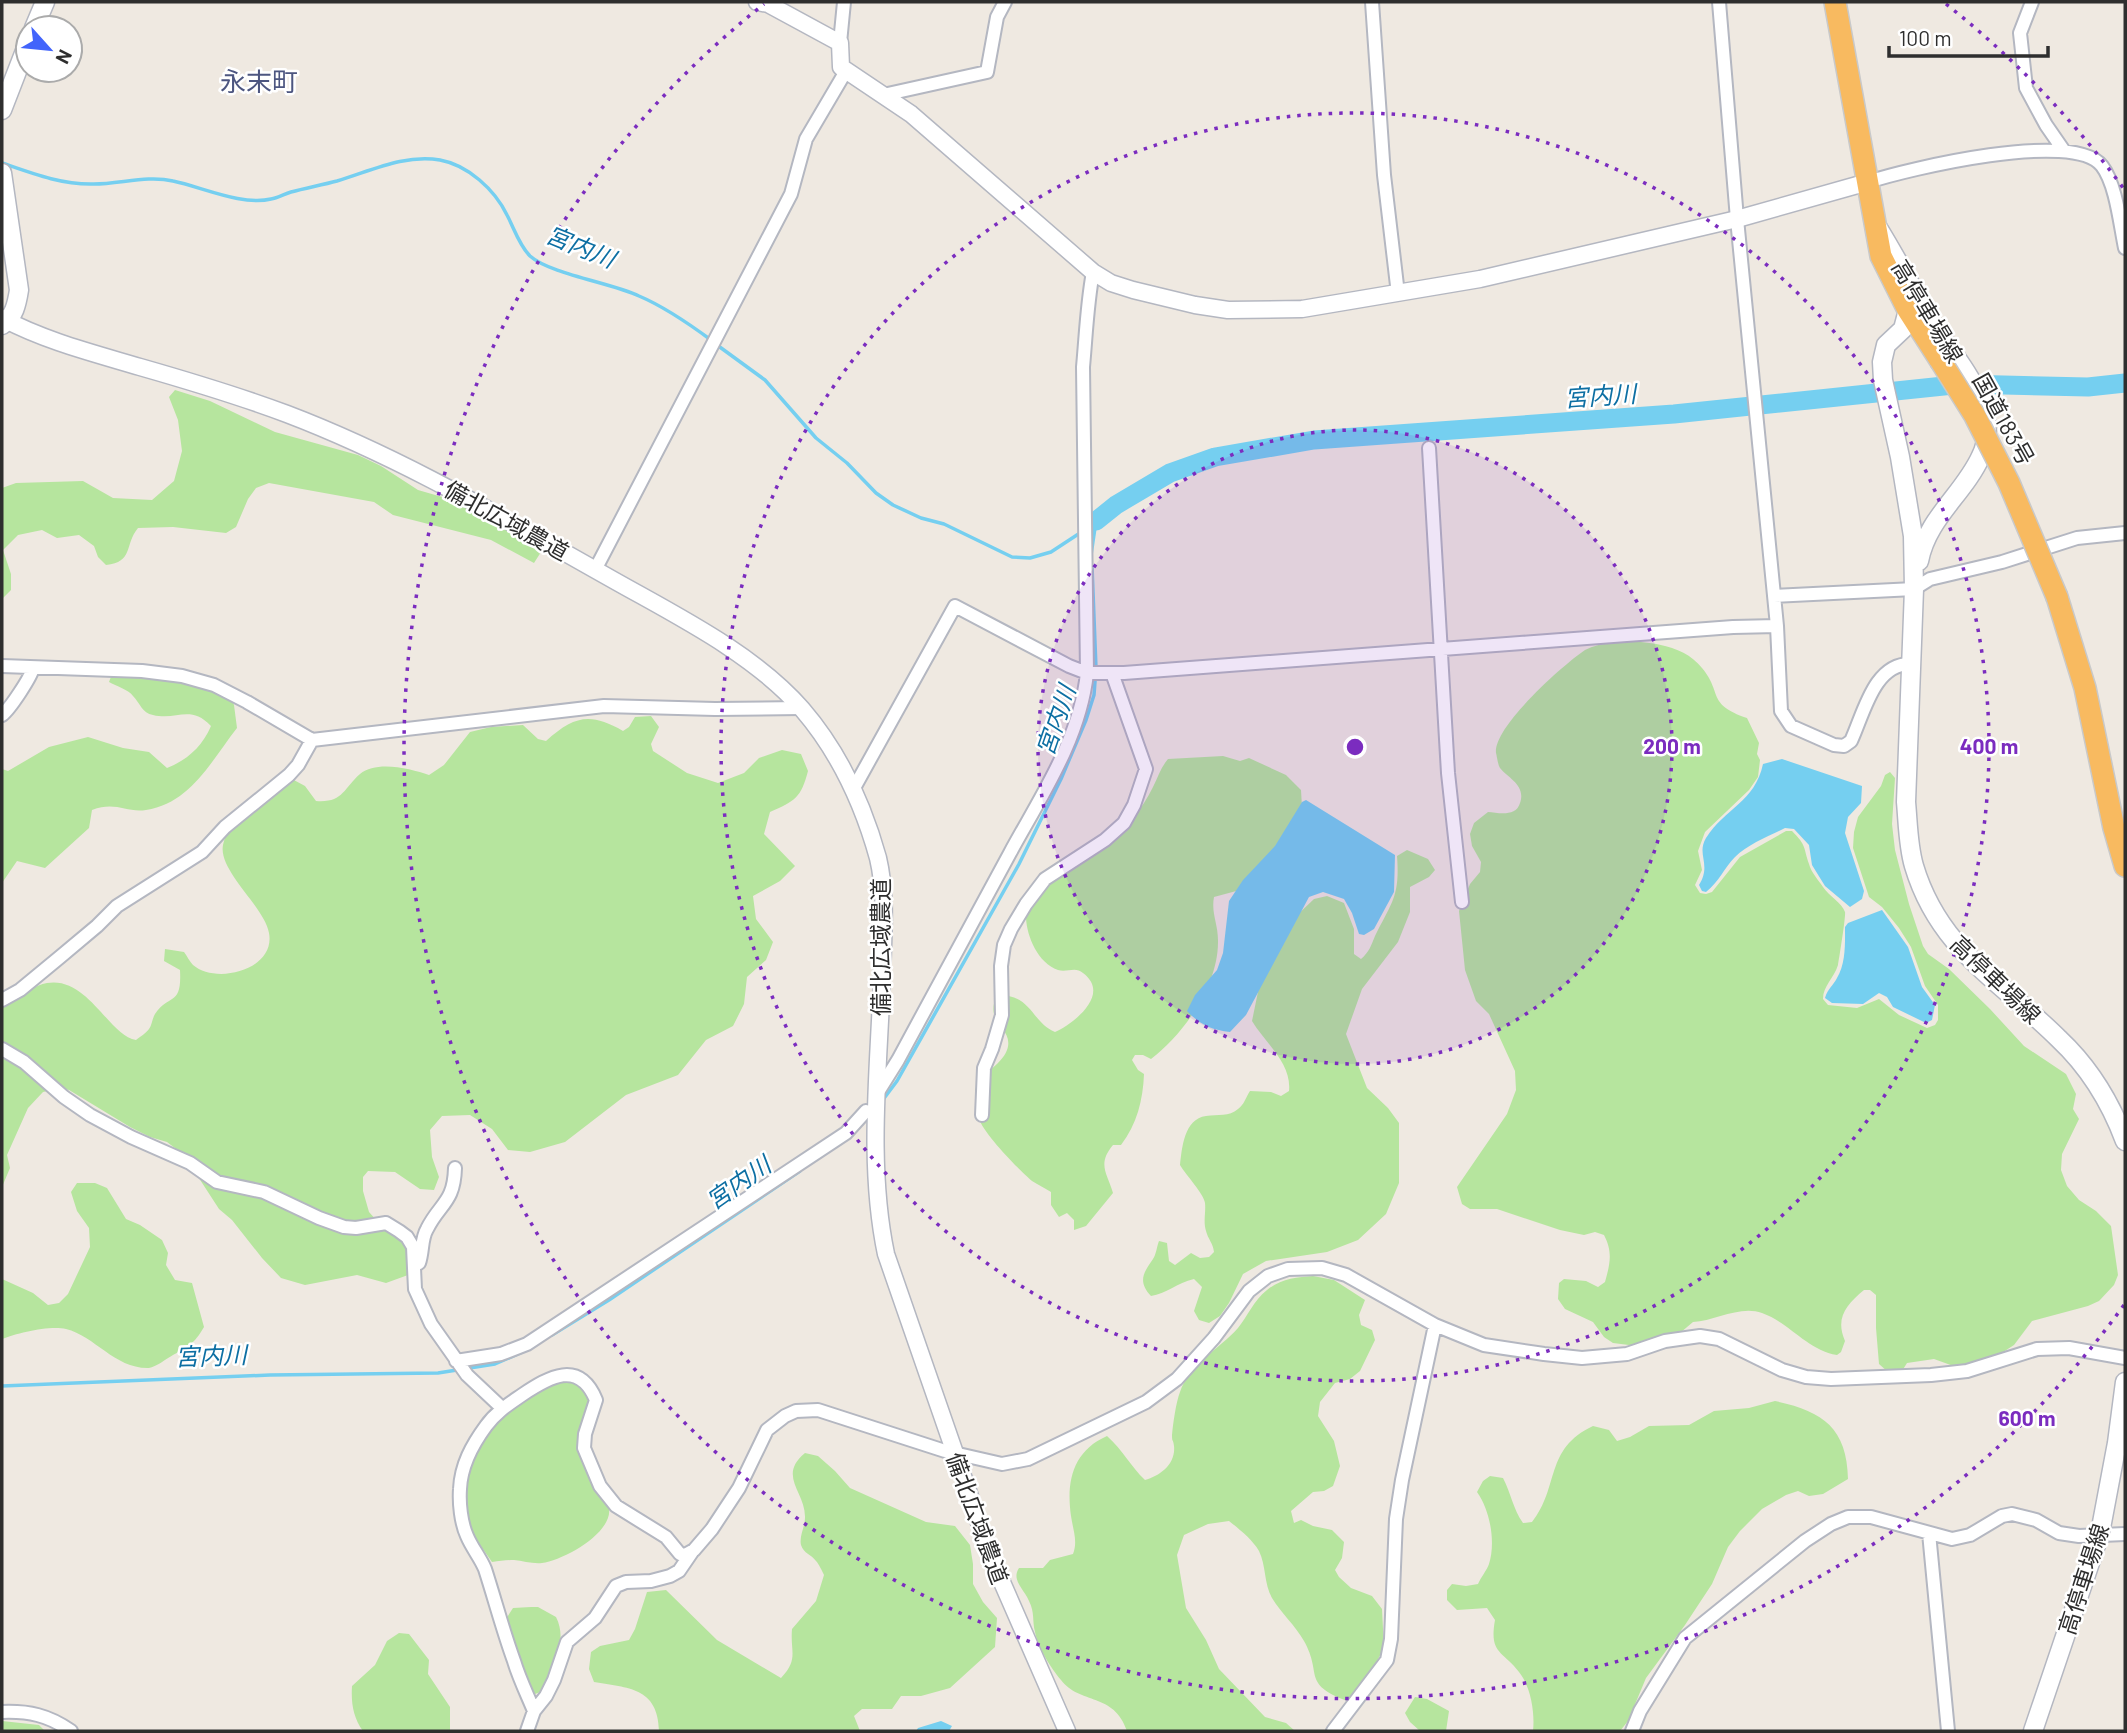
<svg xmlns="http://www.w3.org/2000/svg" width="2127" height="1733" font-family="Barlow,'Noto Sans JP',sans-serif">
	<rect width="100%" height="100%" fill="#efe9e1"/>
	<!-- green -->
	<path fill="#b6e59e" d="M175,390L210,401L275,432L358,455L381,466L418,490L449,499L515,534L541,552L534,563L491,540L393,515L374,502L269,483L256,488L248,499L236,527L226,533L173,527L138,528C124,545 134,562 106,565L98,557L94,546L79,535L57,538L42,530L18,535L3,550L11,574V590L2,599V488L16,483L83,481L113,498L152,500L174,481L182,451L178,420L169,397Z
		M1611,641C1640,641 1682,642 1702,668C1723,693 1706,704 1747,718L1759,743L1757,754L1760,760L1758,777L1749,790L1705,832L1698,851L1702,870L1695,885L1700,893L1706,894L1712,892L1740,857L1786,831H1792C1807,846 1803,847 1809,864C1811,872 1819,881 1823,887C1829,896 1842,903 1845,912C1846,916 1839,959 1838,965C1834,978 1823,986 1823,999L1828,1005L1857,1008L1879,999L1899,1015L1927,1028L1935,1025L1938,1020V1005L1925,986L1911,947L1899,928L1882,907L1869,897L1853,848L1854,832L1858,817L1881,786L1885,775L1890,772L1895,778L1892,824L1895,850L1909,904L1923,946L1928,954L1949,969L1990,1009L2024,1046L2066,1074L2076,1094L2073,1109L2079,1119L2062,1154L2061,1170L2067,1186L2079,1200L2096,1211L2111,1226L2118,1275L2114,1285L2099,1301L2088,1306L2032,1321L2014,1345L1994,1358L1959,1368L1934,1359L1907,1363L1902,1371L1888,1372L1879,1364L1876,1328V1295L1870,1290H1864C1846,1305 1835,1318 1845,1341L1841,1352L1837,1355C1807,1350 1790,1323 1762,1313C1740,1305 1715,1321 1693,1322L1680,1333L1637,1346L1613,1343L1604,1337L1593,1322L1565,1309L1558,1299L1559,1283L1564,1279L1586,1281L1598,1287L1605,1282C1610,1264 1613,1252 1604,1235L1595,1232L1584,1235L1560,1230L1497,1209H1470L1462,1204L1457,1187L1507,1114L1516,1090L1515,1071L1489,1014L1476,1001L1465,970L1459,911L1470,884L1480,872L1481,862L1472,846L1470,834L1474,823L1488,812C1499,813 1516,817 1520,803C1526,785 1509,779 1500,768C1498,765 1497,757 1496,753C1493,727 1564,664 1585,650C1593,646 1602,644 1611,641Z
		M112,674L182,680L231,698L234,705L237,728C211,761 191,803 146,810C126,813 116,801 92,810L89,828L45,868L17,861L2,883V769L8,771L49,747L88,737L123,748L149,752L167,768C187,760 202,747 211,726C190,704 177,721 153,715C142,713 140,703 133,696C129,690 116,686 109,682Z
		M651,716L659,727L651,744L653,751L687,773L718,783L744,773L759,758L782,750L801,754L808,771C801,798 795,801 770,812L764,834L795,866L780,881L753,896L756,919L773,942L766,960L747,977L744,1004L733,1026L706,1040L678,1075L626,1095L565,1142L530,1152L508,1150L492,1129L470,1115L442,1116L430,1130L432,1157L439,1177L434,1190L420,1189L395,1172L368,1171L363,1177V1191L369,1212L386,1231L402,1239L414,1258L408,1275L386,1283L357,1275L305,1285L281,1278L262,1258L232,1220L219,1209L184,1155L167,1142L150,1137L130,1127L69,1090L61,1088L43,1092L28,1108L7,1155L10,1168L2,1187V1003C7,1002 13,1001 18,999C27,993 35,985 47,983C88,976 109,1036 136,1040C140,1037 146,1033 149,1029C152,1025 152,1019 155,1014C169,993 182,1007 180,970L164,961L165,949L184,952C187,956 190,962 193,965C216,985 276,970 269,933C264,906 218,871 223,845C224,841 225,837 226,834C233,823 279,790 292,779L305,786L316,801C343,803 343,789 360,774C377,760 411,769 429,775L444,765L470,732L491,727L523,725L538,739L546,741C574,716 590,712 623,731L629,727L635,717Z
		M1223,756L1240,761L1249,758L1286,775L1301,790L1302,807L1279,845L1240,890L1214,897C1211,913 1218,924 1218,940C1219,984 1185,1033 1151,1059L1143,1055H1135L1132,1060L1138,1070L1144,1074C1143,1100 1137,1124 1121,1145H1113C1097,1164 1107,1173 1113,1193L1086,1226L1074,1230V1220L1067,1213L1059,1217L1051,1205V1192C1045,1188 1038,1185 1032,1181C1020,1171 984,1134 979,1119C977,1114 979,1108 977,1103C976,1098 974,1092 976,1087C979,1075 1001,1066 1007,1050C1015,1027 983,1025 997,995C1032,994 1031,1022 1055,1032C1075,1023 1111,994 1083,973C1075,966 1067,973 1058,970C1038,963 1027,937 1026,918C1024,887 1087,855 1109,839C1129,825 1142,809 1153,787C1158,777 1161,767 1168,759Z
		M1407,850L1428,859L1435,870L1429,877L1410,887V912L1398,942L1362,989L1346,1034L1367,1088L1388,1108L1399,1123V1183L1386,1214L1358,1240L1327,1252L1266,1261L1243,1274L1229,1303L1220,1316L1209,1323L1199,1320L1194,1311L1202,1287L1194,1279C1177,1283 1166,1294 1151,1296C1137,1281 1144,1272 1153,1259C1156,1255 1157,1246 1159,1241L1167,1243L1169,1261L1175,1265L1191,1253L1200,1258L1209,1257L1214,1252C1213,1243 1208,1239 1206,1231C1203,1221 1206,1213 1205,1203C1204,1194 1186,1175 1180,1165C1182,1148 1184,1119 1206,1116C1218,1114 1229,1117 1238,1109C1244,1105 1246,1097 1250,1091L1271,1092L1281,1096L1289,1091C1292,1063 1265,1043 1252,1021L1260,982L1293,919L1314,899L1327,896L1344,903L1354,929V954L1361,959C1369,952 1371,946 1375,936C1392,902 1400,896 1397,856Z
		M77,1183H95L107,1188L126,1219L140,1225L162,1240L168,1253L166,1265L175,1280L192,1283L204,1327C194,1344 189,1346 173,1355C166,1359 156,1367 149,1368C115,1369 95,1336 66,1329C50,1325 17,1333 2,1339V1279L33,1293L48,1305L59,1303L68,1294L90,1247L89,1228L77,1211L71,1192Z
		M1313,1276L1334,1280L1365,1300L1359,1315L1361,1325L1372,1330L1375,1340L1360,1371L1350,1379L1335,1383L1320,1402L1318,1416L1334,1441L1340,1466L1333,1486L1324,1491L1313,1492L1291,1511L1294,1523L1301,1520L1313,1526L1332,1530L1344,1542L1342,1558L1335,1570L1339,1577L1351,1588L1372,1596L1382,1609L1384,1648L1362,1689L1347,1701C1301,1683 1323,1675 1304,1641C1295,1625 1281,1613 1272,1598C1264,1584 1266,1565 1259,1551C1252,1539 1239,1529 1229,1521L1208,1524L1184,1535L1177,1555L1186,1608L1206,1640L1219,1669L1265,1717L1286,1723L1295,1731H1127C1114,1692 1080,1705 1061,1680C1051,1668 1038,1648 1035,1632C1032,1620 1035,1613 1029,1601C1024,1589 1011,1580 1019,1568H1043L1050,1560L1073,1554C1078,1541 1073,1530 1071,1516C1066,1481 1073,1451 1107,1436C1123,1450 1131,1467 1145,1480C1160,1476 1176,1464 1174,1446C1173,1438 1172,1443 1172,1435C1173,1424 1176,1402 1180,1392C1189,1365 1219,1349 1238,1328C1248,1316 1253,1301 1267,1290C1280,1279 1297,1277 1313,1276Z
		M568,1378L585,1386L591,1406L580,1436C589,1457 606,1486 609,1508C613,1533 564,1560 542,1563C533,1564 523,1561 514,1560C507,1560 500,1561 492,1562L471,1532L467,1517L464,1494L471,1456L491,1425L541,1387Z
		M1775,1401C1822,1411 1847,1427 1848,1479L1823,1494L1809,1496L1798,1491L1786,1495L1762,1509L1740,1531L1728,1547L1712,1584L1685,1625L1646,1678L1628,1721L1620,1731H1533C1535,1713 1531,1687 1519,1672C1502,1650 1489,1654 1495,1620L1487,1608L1457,1610L1447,1600V1590L1452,1584L1466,1586L1478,1584C1481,1577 1487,1570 1489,1564C1496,1542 1490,1510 1477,1492L1483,1481L1490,1476L1503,1478C1511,1493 1513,1509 1523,1523L1532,1522C1560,1487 1544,1449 1593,1426L1609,1430L1617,1441L1630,1437L1649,1426L1689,1425L1714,1411L1749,1408Z
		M805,1453L818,1456L835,1471L850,1488L926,1522L955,1526L970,1545L973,1564V1584L983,1602L997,1618L995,1647L950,1688L921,1696H901L892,1709H862L854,1716L860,1731H659C658,1687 628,1688 594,1682L589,1669L591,1652L600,1646L629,1640L635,1629L647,1592L666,1590L717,1640L781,1678C799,1659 790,1652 792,1629L816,1601L824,1575C822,1571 819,1564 816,1561C811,1554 804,1554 801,1545C799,1536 805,1527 805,1518C806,1492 777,1476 805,1453Z
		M531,1607H538L556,1617C569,1643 551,1666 543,1691L535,1694L523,1673L506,1619L513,1608Z
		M399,1633L409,1634L429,1660L428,1674L450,1707V1731H363C353,1717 351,1703 352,1686L375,1665L387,1641Z
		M1415,1697L1427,1699L1449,1711L1446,1731H1420L1410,1722L1405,1713Z
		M2,1721L39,1725L45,1731H2Z"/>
	<!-- water -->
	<path fill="#75cff0" d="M1782,759L1862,786L1861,803L1848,817L1845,833L1864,891L1862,899L1850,907L1825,886L1812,865L1809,845L1794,829L1785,828C1769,836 1748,844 1735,857C1724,868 1719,882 1706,892L1702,891L1699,885C1712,864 1696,855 1706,838C1725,808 1755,802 1763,764Z
		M1306,800L1395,855L1394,892L1374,929L1364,935L1359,934L1352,913L1344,899L1323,892L1309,897L1246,1015L1230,1032C1211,1030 1199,1024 1187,1011L1195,995L1217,970L1223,953L1229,901L1243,880L1275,846L1302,802Z
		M1882,910L1908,947L1922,987L1935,1005L1932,1020L1926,1023L1893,1007L1887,997L1879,993L1863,1004L1832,1003L1825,998C1828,988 1833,986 1837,978C1846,963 1845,943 1845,927L1848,923Z
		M941,1721L952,1726L949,1731H916L918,1728Z"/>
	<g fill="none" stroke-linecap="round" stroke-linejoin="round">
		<!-- stream -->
		<path stroke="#75cff0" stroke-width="3.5" d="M2,163C31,173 62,185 94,184C120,184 148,175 173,181C202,187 242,206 271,199C278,198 284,194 291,192C306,188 322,185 337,181C371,171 404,154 440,160C468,165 495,190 507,215C514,228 519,245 530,256C550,274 612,283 639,296C665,307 688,323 711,340
			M717,345L765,380L816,438L847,463L876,493L893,505L921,518L944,524L1012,557L1030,558L1051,552L1083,531
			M1091,555L1096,521
			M882,1101L897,1081L1019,864L1061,779L1086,720L1094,695L1096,668L1092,566
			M552,1335L609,1300L800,1171
			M2,1386L270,1375L438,1373L495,1364L527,1350"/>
		<!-- river -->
		<path stroke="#75cff0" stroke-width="19" d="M1096,521L1116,505L1170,473L1215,457L1314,440L1674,414L1963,384L2088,387L2125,383"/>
		<defs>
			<path id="minor" d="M1372,2L1384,175L1398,294
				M1719,2L1737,219L1777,626L1781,711L1791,726L1834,745L1844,746L1851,741C1864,713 1874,663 1911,664
				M2032,2L2020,33L2026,88L2046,125L2064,151
				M840,43L844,2
				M883,95L987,72L997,17L1005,2
				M1868,182C1908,169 2074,129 2102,166C2116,184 2120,224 2125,248
				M1429,448L1448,773L1462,902
				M595,570L791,194L806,139L846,71
				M1774,596L1914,589L1930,579L2002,562L2077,538L2125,533
				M2,666L142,671L182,676L214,685L247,702L312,740L604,706L715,709L802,708
				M2,715C10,709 31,677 33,668
				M854,788L955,606L1069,666L1087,673H1124L1733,627L1777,626
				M2,1000L20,990L60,957L97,926L117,906L202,852L225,827L289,775L298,765L312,740
				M2,1049L24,1062L64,1097L90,1115L131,1137L190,1163L217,1182L264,1192L319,1218L344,1227L356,1228L386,1223L399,1231L407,1237L413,1247L415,1289L431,1324L467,1375L502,1408
				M878,1092L898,1060C935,991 972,922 1010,853C1041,796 1080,739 1087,673L1083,367C1086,335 1087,304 1093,272
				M982,1115L984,1068L992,1049L1002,1015L1001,966L1004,945L1011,929L1026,904L1045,879L1105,840L1124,823L1134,805L1146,769L1112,673
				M419,1263C423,1252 421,1239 427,1229C440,1203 454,1203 455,1168
				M456,1361L501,1354L527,1344L846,1133L866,1111
				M1929,1533L1948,1731
				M534,1711C527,1694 519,1678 514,1661C503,1631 495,1600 485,1569C480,1557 472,1548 467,1536C461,1523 459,1503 460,1489C461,1465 472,1445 486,1426C496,1412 509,1404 522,1395C549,1377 579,1359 596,1400L585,1434L584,1448L600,1486L616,1506L666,1537L680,1554L685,1555L694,1550L712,1529L739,1488L767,1430L785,1416L796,1411L818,1410L945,1451L1002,1464L1028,1459L1146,1402L1177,1379L1214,1338L1249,1291L1268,1276L1288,1269L1322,1268L1346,1275L1435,1325L1484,1345L1544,1354L1582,1358L1627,1354L1665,1341L1700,1336L1719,1339L1782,1370L1806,1377L1831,1379L1931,1375L1967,1371L2037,1349L2069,1348L2125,1358
				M2,1712C29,1711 48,1715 71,1731
				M527,1731L534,1711L546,1696L554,1680L567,1642L595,1618L616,1586L626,1582L651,1581L670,1576L679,1571L692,1552
				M1333,1731L1387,1660L1391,1639L1396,1519L1402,1480L1435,1325
				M1632,1731L1640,1711L1685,1638L1805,1541L1831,1524L1848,1517H1871L1952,1539L1970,1535L2002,1516L2012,1514L2036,1520L2059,1533L2079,1536L2125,1534"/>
			<path id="tertiary" d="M757,2L768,4L840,43L841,67L911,114L1093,272L1111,283L1133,290L1195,305L1228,310L1302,309L1480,279L1737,219L1868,182
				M2,318C45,341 93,353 140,367C189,381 239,396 287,414C400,457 503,518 608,577C673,614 752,652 802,709C839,752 863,804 878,858C887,896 883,937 882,976C879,1068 867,1163 886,1254L991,1557L1067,1731"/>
			<path id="secondary" d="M34,28L45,2
				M2,110L28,43
				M2,173L19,290C17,303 14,318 2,325
				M1878,228C1898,260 1915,294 1934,326C1949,349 1970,373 1980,399C1987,417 1990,438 1981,456C1964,494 1927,518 1919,561
				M1908,310L1903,329L1886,345L1882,362L1883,380L1900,457L1913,536L1914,589L1906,802C1908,823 1908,846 1914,866C1939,950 2002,982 2059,1039C2090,1068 2110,1101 2125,1141
				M2101,1528L2117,1443L2125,1382
				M2033,1731L2096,1545"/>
			<path id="trunk" d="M1835,2L1881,256L1908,310L1940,360
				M2057,597L2085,688L2114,828L2125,866"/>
		</defs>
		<!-- minor casing -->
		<use href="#minor" stroke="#b4b7c1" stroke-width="16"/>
		<!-- tertiary casing -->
		<use href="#tertiary" stroke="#b4b7c1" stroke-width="19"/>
		<!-- secondary casing -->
		<use href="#secondary" stroke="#b4b7c1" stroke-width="21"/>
		<!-- trunk casing -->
		<use href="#trunk" stroke="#c9c9c9" stroke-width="24"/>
		<!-- minor -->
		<use href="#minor" stroke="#fff" stroke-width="12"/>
		<!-- tertiary -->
		<use href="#tertiary" stroke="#fff" stroke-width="16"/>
		<!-- secondary -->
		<use href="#secondary" stroke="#fff" stroke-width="18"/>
		<!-- trunk -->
		<use href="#trunk" stroke="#f8ba60" stroke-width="21"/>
		<defs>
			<path id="secondary-bridge" d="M2096,1545L2101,1528"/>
			<path id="trunk-bridge" d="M1940,360L1975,416L2009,483L2057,597"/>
		</defs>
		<!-- secondary-bridge casing -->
		<use href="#secondary-bridge" stroke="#b4b7c1" stroke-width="21" stroke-linecap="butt"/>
		<!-- trunk-bridge casing -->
		<use href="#trunk-bridge" stroke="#c9c9c9" stroke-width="24" stroke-linecap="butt"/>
		<!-- secondary-bridge -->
		<use href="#secondary-bridge" stroke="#fff" stroke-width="18"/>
		<!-- trunk-bridge -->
		<use href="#trunk-bridge" stroke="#f8ba60" stroke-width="21"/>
	</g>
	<!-- distance rings -->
	<circle cx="1355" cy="747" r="317" fill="#7b2cbf" fill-opacity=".12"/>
	<g fill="none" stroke="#7b2cbf" stroke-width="3.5" stroke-dasharray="3.5 7">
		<circle cx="1355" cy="747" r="317"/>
		<circle cx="1355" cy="747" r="634"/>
		<path d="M2124 1305A950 950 0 1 1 764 4M1946 4A950 950 0 0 1 2124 189"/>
	</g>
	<g text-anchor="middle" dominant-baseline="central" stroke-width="5" stroke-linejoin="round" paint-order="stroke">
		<!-- street labels -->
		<g font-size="23" fill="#2e2e2e" stroke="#fff">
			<text transform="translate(1928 311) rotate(59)">高停車場線</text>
			<text transform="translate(2004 419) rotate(61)">国道183号</text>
			<text transform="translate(507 520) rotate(29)">備北広域農道</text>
			<text transform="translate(880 947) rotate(-90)">備北広域農道</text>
			<text transform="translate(1996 979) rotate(44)">高停車場線</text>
			<text transform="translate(978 1518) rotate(70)">備北広域農道</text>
			<text transform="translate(2083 1579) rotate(-72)">高停車場線</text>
		</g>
		<!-- water labels -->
		<g font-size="24" font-style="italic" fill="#0d6fa3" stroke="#fff">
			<text transform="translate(581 246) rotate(22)">宮内川</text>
			<text transform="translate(1600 395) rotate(-4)">宮内川</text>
			<text transform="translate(1055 720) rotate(-71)">宮内川</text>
			<text transform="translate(738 1182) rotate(-35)">宮内川</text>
			<text transform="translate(211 1355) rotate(-2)">宮内川</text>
		</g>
		<!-- quarter labels -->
		<g font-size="26" fill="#4d5680" stroke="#fff">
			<text x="259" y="80">永末町</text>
		</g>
	</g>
	<circle cx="1355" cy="747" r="10" fill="#7b2cbf" stroke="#fff" stroke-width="3.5"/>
	<g font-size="21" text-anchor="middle" font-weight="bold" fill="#7b2cbf" stroke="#fff" stroke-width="5" stroke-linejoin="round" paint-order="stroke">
		<text x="1672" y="754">200 m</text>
		<text x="1989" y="754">400 m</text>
		<text x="2027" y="1426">600 m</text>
	</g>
	<!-- border -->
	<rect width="2127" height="1733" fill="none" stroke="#2e2e2e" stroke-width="7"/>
	<!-- north arrow -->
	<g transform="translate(49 49) rotate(117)"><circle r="33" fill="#ffffff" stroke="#ababab" stroke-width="2"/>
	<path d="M0-5L12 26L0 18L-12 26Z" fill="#4264fb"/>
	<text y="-10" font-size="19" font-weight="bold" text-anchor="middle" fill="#2e2e2e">N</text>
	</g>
	<!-- scale -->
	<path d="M1889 46v10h159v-10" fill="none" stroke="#2e2e2e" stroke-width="3.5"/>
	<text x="1899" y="46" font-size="21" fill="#2e2e2e" stroke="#ffffff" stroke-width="5" paint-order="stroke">100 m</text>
</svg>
